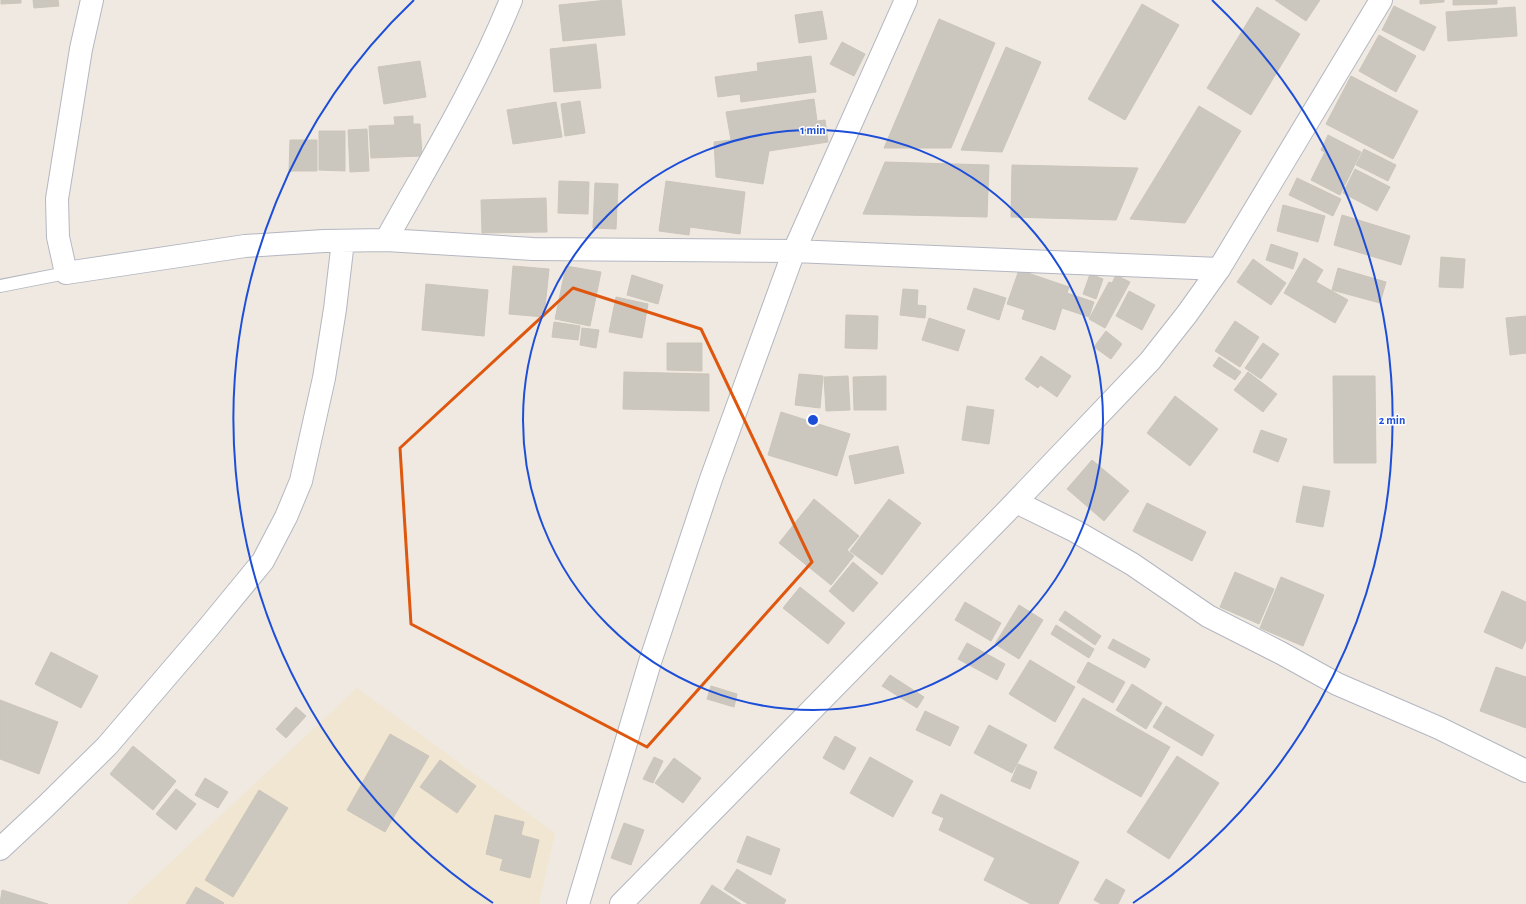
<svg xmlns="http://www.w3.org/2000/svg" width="1526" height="904" font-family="'Alegreya Sans',sans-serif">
	<rect width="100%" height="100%" fill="#efe9e1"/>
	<!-- education -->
	<path fill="#f0e6d1" d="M357,688L555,833L539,904H126Z"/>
	<!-- building -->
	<path fill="#cbc7bf" stroke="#cbc5ba" d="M1,0H21V3L1,4Z
		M33,0H58L59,6L34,8Z
		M608,0H621L625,35L563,41L559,5Z
		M1275,0H1320L1306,21Z
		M1420,0H1444V2L1420,4Z
		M1453,0H1497V4L1453,5Z
		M1142,4L1179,25L1125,120L1088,99Z
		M1394,6L1436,27L1424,51L1382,30Z
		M1257,7L1300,34L1251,115L1207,88Z
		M1515,7L1517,36L1448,41L1446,12Z
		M822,11L827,39L799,43L795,15Z
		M939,19L995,43L951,148H884Z
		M1379,35L1416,56L1396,92L1359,71Z
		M842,42L865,54L854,76L830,64Z
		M596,44L601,88L554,92L550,49Z
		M1006,47L1041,62L1002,152L961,150Z
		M811,56L816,92L741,102L740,94L718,97L715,77L758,71L757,63Z
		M420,61L426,97L384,104L378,67Z
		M1351,76L1418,111L1393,159L1326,124Z
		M814,99L817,121L825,120L828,142L769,151L763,184L716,177L714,142L731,140L726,112Z
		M580,101L585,133L565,136L561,104Z
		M556,102L562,137L513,144L507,110Z
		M1199,106L1241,131L1185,223L1130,219Z
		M413,116V124H420L422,156L371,158L369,126L395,125L394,117Z
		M367,129L369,171L350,172L348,130Z
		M319,131H345V171L319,170Z
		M1328,135L1361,152L1340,195L1311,180L1325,152L1321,150Z
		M290,140H317V171H289Z
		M1364,149L1396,165L1388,181L1356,165Z
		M885,162L989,165L987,217L863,214Z
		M1012,165L1138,168L1116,220L1011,217Z
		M1355,169L1390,187L1377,211L1343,193Z
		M1297,178L1341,199L1333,216L1289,195Z
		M559,181L589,182L588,214L558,213Z
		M666,181L745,192L740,234L690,227L689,235L659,231Z
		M595,183L618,184L616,229L593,228Z
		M546,198L547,232L482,233L481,200Z
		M1283,205L1325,216L1318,242L1277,231Z
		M1342,215L1410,236L1401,265L1334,245Z
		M1271,244L1298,253L1293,269L1266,260Z
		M1441,257L1465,259L1463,288L1439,287Z
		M1304,258L1323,270L1316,282L1348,300L1335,323L1284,293Z
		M1253,259L1286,283L1271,305L1237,282Z
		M513,266L549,269L544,317L509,314Z
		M566,266L601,272L590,326L555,319Z
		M1338,268L1386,282L1380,303L1332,290Z
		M1019,270L1069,287L1067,293L1094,302L1089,317L1062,308L1055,330L1022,319L1025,310L1007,304Z
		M1090,274L1103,279L1096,299L1083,294Z
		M632,275L663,285L658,304L627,295Z
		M1116,275L1130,282L1105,328L1089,319L1109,282L1112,283Z
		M426,284L488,290L484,336L422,330Z
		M974,288L1006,298L999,320L967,309Z
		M903,289L918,290L917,305L926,306L925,318L900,315Z
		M1129,291L1155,305L1142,330L1116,316Z
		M616,297L648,304L642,338L609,332Z
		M846,315L878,316L877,349L845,348Z
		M1526,316V353L1510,355L1506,318Z
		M929,318L965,330L958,351L922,340Z
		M1235,321L1259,337L1240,367L1215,351Z
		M554,322L580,326L578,340L552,337Z
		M582,328L599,330L596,348L580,345Z
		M1106,331L1122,344L1111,359L1094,347Z
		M667,343H702V371L667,370Z
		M1263,343L1279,354L1261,379L1245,368Z
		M1041,356L1071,376L1057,397L1040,385L1038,388L1025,379Z
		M1219,357L1241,372L1235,380L1213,366Z
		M624,372L709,374V411L623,409Z
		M1248,372L1277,394L1263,412L1234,390Z
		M799,374L823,376L820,408L795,405Z
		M848,376L850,410L826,411L824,377Z
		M886,376V410H854L853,377Z
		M1333,376H1375L1376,463H1334Z
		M1175,396L1218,429L1190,466L1147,433Z
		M967,406L994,410L989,444L962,440Z
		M781,412L850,434L837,476L768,455Z
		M1261,430L1287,439L1278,462L1253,452Z
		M898,446L904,473L855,484L849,456Z
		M1092,460L1129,491L1104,521L1067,489Z
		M1303,486L1330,491L1323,527L1296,522Z
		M814,499L859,536L847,550L854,556L831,585L779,543Z
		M889,499L921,523L882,575L850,551Z
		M1147,503L1206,532L1192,561L1133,531Z
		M853,562L878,583L853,612L829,591Z
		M1235,572L1274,589L1259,624L1220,607Z
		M1281,577L1324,595L1303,646L1260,628Z
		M800,587L845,623L828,644L783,608Z
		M1502,591L1526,602V640L1522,649L1484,632Z
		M965,602L1001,623L991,641L955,620Z
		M1019,605L1043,620L1019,659L995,644Z
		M1065,611L1101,636L1095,645L1059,620Z
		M1056,625L1094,649L1089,658L1051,634Z
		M1113,639L1150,659L1145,668L1108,648Z
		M967,643L1005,664L997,680L958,659Z
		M51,652L98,676L81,708L35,684Z
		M1030,660L1075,687L1055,722L1009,694Z
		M1088,662L1125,682L1113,703L1077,682Z
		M1496,667L1526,677V728L1480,711Z
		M890,675L924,697L917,708L882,686Z
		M1132,684L1162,703L1146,729L1116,710Z
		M711,686L737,694L734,707L707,699Z
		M1083,698L1170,747L1141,797L1054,748Z
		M0,700L58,722L39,774L0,759Z
		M1166,706L1214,735L1202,756L1153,727Z
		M296,707L306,716L286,738L276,729Z
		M925,711L959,727L950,746L916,730Z
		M989,725L1027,745L1012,773L974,753Z
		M390,734L429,756L385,832L347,810Z
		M835,736L856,748L844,770L823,758Z
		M133,746L176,781L153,810L110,774Z
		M1177,756L1219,783L1169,859L1127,832Z
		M654,757L663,761L653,783L643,779Z
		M870,757L913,781L893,817L850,793Z
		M674,758L701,778L683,803L655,783Z
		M440,760L476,786L457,813L420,787Z
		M1018,764L1037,772L1030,789L1011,781Z
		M205,778L228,792L218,808L195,795Z
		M176,789L196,804L176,830L156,814Z
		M259,790L288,808L233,897L205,880Z
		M941,794L1079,862L1058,904H1031L984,880L995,858L939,830L944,818L932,813Z
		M495,815L524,822L521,835L539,840L530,878L500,870L503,859L486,854Z
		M624,823L644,830L631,865L611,858Z
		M747,836L780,849L771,875L737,862Z
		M737,869L786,900L784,904H748L724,889Z
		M1106,879L1125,890L1118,904H1101L1094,900Z
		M712,885L741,904H700Z
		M196,887L224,903L223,904H186Z
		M2,890L48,904H0Z"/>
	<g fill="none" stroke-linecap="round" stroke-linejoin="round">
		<defs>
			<path id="service" d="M0,286L66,273"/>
			<path id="minor" d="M92,0L81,49L57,199L58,237L66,273L245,246L324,241L386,240L533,249L794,251L1219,269
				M386,240C430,161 477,84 511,0
				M1016,502L1075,531L1132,564L1208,616L1281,653L1337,684L1439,728L1526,771
				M0,849L46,806L107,746L208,628L263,561L286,517L301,481L324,378L335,309L343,241
				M578,904L650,662L711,479L794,251L906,0"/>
			<path id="secondary" d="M621,904L1007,511L1150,361L1187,314L1219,269L1381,0"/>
		</defs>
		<!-- service casing -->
		<use href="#service" stroke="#b4b7c1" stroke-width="14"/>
		<!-- minor casing -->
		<use href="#minor" stroke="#b4b7c1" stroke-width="24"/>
		<!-- secondary casing -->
		<use href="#secondary" stroke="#b4b7c1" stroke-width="24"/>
		<!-- service -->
		<use href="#service" stroke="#fff" stroke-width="12"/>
		<!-- minor -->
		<use href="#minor" stroke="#fff" stroke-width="22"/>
		<!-- secondary -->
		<use href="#secondary" stroke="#fff" stroke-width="22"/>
	</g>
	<!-- marked area -->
	<path fill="none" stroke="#df570e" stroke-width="3" stroke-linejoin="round" d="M573,288L701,329L812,562L647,747L411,624L400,448Z"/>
	<!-- distance rings -->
	<g fill="none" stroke="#1d4ed8" stroke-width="2">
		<circle cx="813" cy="420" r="290"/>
		<path d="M493 903A579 579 0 0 1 414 0M1212 0A579 579 0 0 1 1133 903"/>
	</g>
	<circle cx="813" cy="420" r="6" fill="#1d4ed8" stroke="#fff" stroke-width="2"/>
	<g font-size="12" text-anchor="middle" font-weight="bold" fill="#1d4ed8" stroke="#fff" stroke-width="3" stroke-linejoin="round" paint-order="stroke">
		<text x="813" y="134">1 min</text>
		<text x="1392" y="424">2 min</text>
	</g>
</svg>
